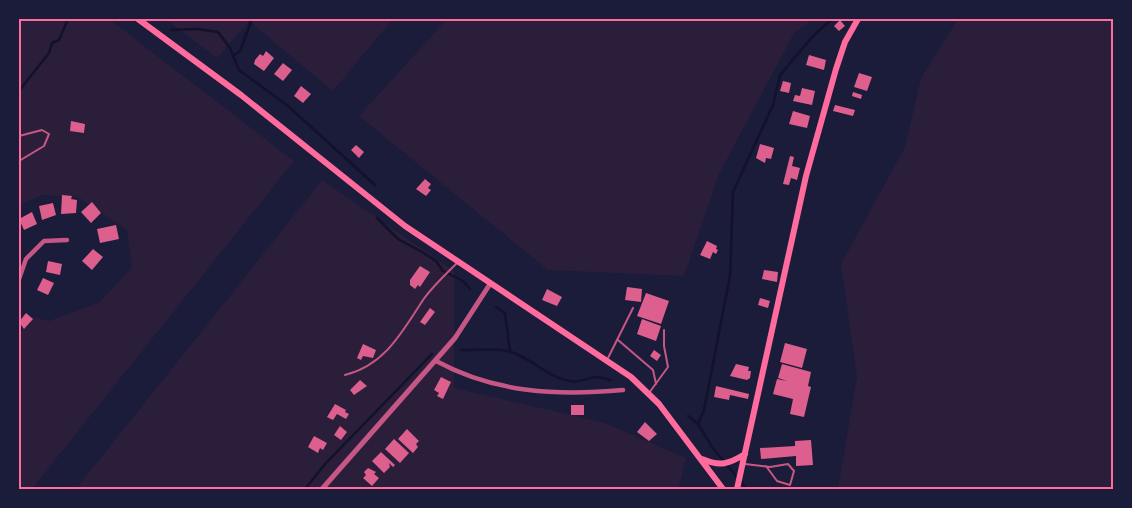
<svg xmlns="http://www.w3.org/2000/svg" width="1132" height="508" font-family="'Titillium Web',sans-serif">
	<rect width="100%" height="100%" fill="#1b1b3a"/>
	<!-- green -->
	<path fill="#2a1e3b" d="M19,19H109L294,161L32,489H19V335L31,317L49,321L100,302L132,267L127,230L78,197L43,195L19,205Z
		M165,19H393L333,91L249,21L217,58Z
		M447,19H813L794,33L719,174L684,276L548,270L359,116Z
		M958,19H1113V489H838L857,377L841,264L905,147L921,78Z
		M322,180L454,271V388L605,423L686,458L678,489H76Z"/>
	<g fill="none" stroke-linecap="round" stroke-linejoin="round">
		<!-- stream -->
		<path stroke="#12122b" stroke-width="2.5" d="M111,19L114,20
			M171,30L197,29L218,32L230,48L239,70L288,106L375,185
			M233,56L240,51L252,19
			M19,91L49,53L52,43L59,40L68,19
			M377,218L398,239L422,252L436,261L443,271L463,281L470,289
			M496,307L505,313L510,351
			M461,350C476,351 497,347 511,352C533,359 547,377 570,381C585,384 590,372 610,380
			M688,416L698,424
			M305,489L326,463L432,354
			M747,489L712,447L698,424L704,410L730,276L733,192L773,105L780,75L813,36L832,19"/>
	</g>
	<!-- building -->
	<path fill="#dd5f8e" d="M840,20L845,26L839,31L834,26Z
		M266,51L274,58L264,71L254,64L255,60L260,54L263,56Z
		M809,55L826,60L824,70L806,65Z
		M283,63L292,70L283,81L274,74Z
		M859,73L872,77L867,91L854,87Z
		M783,81L791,83L789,93L780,91Z
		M301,86L311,94L303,103L294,96Z
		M802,88L815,91L812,105L793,101L795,95L800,96Z
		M853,92L862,95L861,99L852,96Z
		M835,105L855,110L853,116L833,111Z
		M793,111L810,116L807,128L789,124Z
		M71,121L85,124L84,133L70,131Z
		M760,144L774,148L771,159L766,158L765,163L756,158Z
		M356,145L364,152L359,158L351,150Z
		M790,156L794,157L792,166L800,168L797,180L791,178L789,185L783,184Z
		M425,179L431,184L428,188L431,190L426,196L416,189Z
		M62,195L72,196L71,199L77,200L76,213L61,214Z
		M92,202L101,213L91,223L81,212Z
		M53,203L56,215L42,220L39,206Z
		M32,212L37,224L24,230L19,219Z
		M116,225L119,239L100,243L97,229Z
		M707,241L717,246L716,249L718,250L716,254L713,252L710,259L700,255Z
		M93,249L103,257L92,270L82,261Z
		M48,261L62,264L60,275L46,272Z
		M420,266L430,272L420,287L418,285L415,289L410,285V280Z
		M764,270L778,272L777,282L762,279Z
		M43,278L54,283L48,295L37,290Z
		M627,287L642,289L641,302L625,300Z
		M547,289L562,297L557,306L542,300Z
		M646,293L669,301L661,324L637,316Z
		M760,298L770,301L768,308L758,305Z
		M430,308L435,312L425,325L420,322Z
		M26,313L33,319L24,329L19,322Z
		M642,319L661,326L656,341L637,334Z
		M785,343L807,349L802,368L780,362Z
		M363,344L376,350L373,358L363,356L361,360L357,358Z
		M654,350L661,355L657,361L650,356Z
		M736,364L749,367L748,371H751L750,378L747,380L730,376Z
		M782,364L811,372L808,386L811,387L804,417L790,414L793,399L773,394L777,379L787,381L778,378Z
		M441,377L451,382L443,399L437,396L439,393L434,390Z
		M360,380L367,386L354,395L350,390Z
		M716,386L749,394L748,399L730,395L729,400L714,397Z
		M335,404L346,410L345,412L349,414L346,419L337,414L333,420L327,417Z
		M571,405H584V415H571Z
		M645,422L657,434L649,441L637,432Z
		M340,426L347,432L341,440L334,435Z
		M407,429L419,441L416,444L418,447L413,453L398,439Z
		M314,436L327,443L323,450L320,448L318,453L308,447Z
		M394,439L409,453L400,463L385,449Z
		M811,440L813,465L796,466V456L761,459L760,448L795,446V441Z
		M381,452L395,465L393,467L389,463L390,467L384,473L372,461Z
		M368,468L376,472L374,474L379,478L372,486L363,478L366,475L364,472Z"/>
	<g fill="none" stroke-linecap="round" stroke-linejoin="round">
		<!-- service -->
		<path stroke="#c65784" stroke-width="2" d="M19,136L42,130L49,134L44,146L19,161
			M618,340L653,370L656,384
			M608,358L633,308
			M345,375C385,365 402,332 423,300C432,287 446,274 457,263
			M649,393L668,367L664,346V330
			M745,464L770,467L788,464L794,471L790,485L777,481L766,466"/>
		<!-- minor -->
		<path stroke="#c65784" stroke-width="4.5" d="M19,279L26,259L44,241L67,240
			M436,361C495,393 557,396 623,390"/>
		<!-- tertiary -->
		<path stroke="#c65784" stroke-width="5" d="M322,489L455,338L490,284"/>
		<!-- primary -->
		<path stroke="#ff6b9d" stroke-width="6" d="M138,19L241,95L405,226L631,377L659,404L723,489
			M702,459C720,467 729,464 745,454
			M737,489L806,176L836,69L845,42L858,19"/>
	</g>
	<!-- border -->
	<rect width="1132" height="508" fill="none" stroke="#1b1b3a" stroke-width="40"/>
	<rect x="20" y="20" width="1092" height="468" fill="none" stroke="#ff6b9d" stroke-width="2"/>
</svg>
